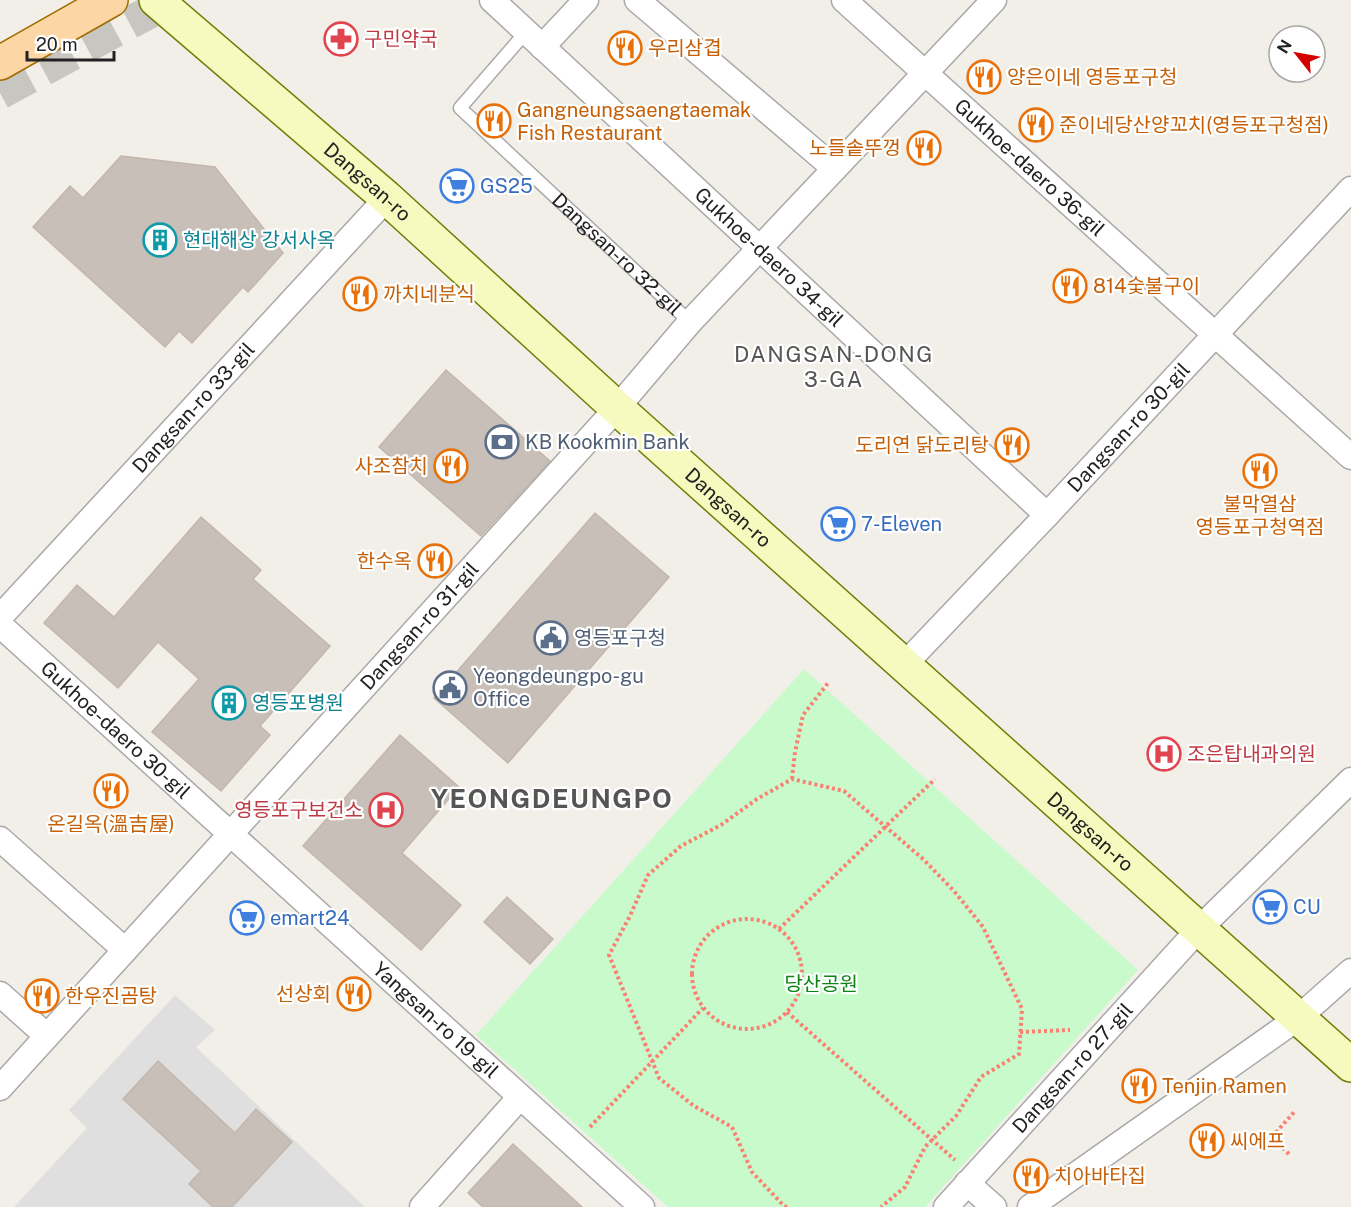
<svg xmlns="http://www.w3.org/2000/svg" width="1351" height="1207" font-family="'Public Sans','Noto Sans KR',sans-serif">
	<rect width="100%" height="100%" fill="#f2efe9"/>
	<!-- residential -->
	<path fill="#e0dfdf" d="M175,995L215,1030L196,1047L365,1207H14L87,1128L69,1110Z"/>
	<!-- park -->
	<path fill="#c8facc" d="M804,669L1138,970L925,1207H668L476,1035Z"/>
	<!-- building -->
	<path fill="#c7bfb8" stroke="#c4b6ab" stroke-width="1.5" d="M121,156L215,167L283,253L248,292L243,287L192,343L179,331L165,347L33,227L70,186L83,198Z
		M446,370L550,461L481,536L379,447Z
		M595,513L669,577L508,763L434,698Z
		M201,517L261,570L253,579L330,646L260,726L270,735L221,791L152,732L199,679L158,642L118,688L44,623L77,585L114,617Z
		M400,735L459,787L402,853L461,905L421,950L303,846Z
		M507,897L553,939L530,964L484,922Z
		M158,1061L235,1133L256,1109L292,1142L232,1207H213L189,1184L201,1171L123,1099Z
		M513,1144L582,1207H483L468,1193Z"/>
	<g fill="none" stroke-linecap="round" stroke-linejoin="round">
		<!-- highway-tunnel -->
		<path stroke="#c8c6c1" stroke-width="33" stroke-dasharray="33 16" stroke-linecap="butt" d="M0,93L172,0"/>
		<defs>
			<g id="lane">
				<path id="s1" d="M526,32L460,108L690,322"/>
			</g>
			<g id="street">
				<path id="s2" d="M492,0L1047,515"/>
				<path d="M637,0L834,168"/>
				<path id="s3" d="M844,0L1351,457"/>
				<path d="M542,47L586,0"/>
				<path id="s4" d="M0,617L387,198"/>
				<path id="s5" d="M0,625L642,1207"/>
				<path id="s6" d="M904,665L1047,515L1351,189"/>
				<path d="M0,839L125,950"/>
				<path d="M0,994L47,1036"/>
				<path id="s7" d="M0,1088L617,408L690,322L994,0"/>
				<path d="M967,1183L994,1207"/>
				<path d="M422,1207L520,1097"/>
				<path id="s8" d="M946,1207L1199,929L1351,780"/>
				<path d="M1030,1207L1298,1018L1351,971"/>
			</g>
			<g id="secondary">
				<path id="s9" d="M156,0L387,198L617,408L1351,1065"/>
			</g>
			<path id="primary" d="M0,63L111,0"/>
		</defs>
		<!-- lane casing -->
		<use href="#lane" stroke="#a9a9a9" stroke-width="15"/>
		<!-- street casing -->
		<use href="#street" stroke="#a9a9a9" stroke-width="27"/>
		<!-- secondary casing -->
		<use href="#secondary" stroke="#707d05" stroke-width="36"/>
		<!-- primary casing -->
		<use href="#primary" stroke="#a06b00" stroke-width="36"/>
		<!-- path -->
		<path stroke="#fa8072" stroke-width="4" stroke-dasharray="3 3" stroke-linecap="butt" d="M792,779L795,752L803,715L828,683
			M692 974a55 55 0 1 1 110 0a55 55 0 1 1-110 0Z
			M779,929L935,779
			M787,1012L955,1160
			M1020,1032L1070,1030
			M590,1127L703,1008
			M1289,1154L1272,1137L1295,1111
			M787,1207L784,1206L752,1172L732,1127L694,1106L659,1078L609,955L630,916L648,875L681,846L721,825L757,799L792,779L844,791L923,859L954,891L983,927L1022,1009L1019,1054L981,1077L956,1116L925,1147L905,1187L881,1207"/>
		<!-- lane -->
		<use href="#lane" stroke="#fff" stroke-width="12"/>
		<!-- street -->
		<use href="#street" stroke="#fff" stroke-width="24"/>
		<!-- secondary -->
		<use href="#secondary" stroke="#f7fabf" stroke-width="33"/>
		<!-- primary -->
		<use href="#primary" stroke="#fcd6a4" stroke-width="33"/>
	</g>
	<!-- icons -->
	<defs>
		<symbol id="pharmacy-ring" viewBox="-11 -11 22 22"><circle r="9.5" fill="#fff" stroke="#e0444e" stroke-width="1.5"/><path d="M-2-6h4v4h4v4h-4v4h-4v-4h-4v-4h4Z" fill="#e0444e"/></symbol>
		<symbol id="restaurant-ring" viewBox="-11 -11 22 22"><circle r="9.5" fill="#fff" stroke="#e8710a" stroke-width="1.5"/><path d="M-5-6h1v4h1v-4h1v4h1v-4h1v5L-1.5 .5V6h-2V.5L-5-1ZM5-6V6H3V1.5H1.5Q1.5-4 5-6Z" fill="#e8710a"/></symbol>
		<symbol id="supermarket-ring" viewBox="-11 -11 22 22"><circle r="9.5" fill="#fff" stroke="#3f7fe0" stroke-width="1.5"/><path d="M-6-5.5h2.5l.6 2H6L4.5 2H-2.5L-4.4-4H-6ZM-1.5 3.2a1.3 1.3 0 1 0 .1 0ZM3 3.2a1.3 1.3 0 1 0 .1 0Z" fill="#3f7fe0"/></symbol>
		<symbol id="building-ring" viewBox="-11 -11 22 22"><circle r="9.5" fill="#fff" stroke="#0f9aa8" stroke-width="1.5"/><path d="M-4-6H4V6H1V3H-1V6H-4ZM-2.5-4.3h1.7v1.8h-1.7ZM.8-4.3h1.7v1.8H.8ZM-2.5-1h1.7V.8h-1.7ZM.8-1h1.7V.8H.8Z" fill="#0f9aa8"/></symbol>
		<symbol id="bank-ring" viewBox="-11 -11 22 22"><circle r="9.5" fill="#fff" stroke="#5c6f8a" stroke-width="1.5"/><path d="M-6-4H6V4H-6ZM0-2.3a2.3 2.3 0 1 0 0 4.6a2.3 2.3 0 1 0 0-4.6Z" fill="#5c6f8a"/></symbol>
		<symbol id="civic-ring" viewBox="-11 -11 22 22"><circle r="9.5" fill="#fff" stroke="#5c6f8a" stroke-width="1.5"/><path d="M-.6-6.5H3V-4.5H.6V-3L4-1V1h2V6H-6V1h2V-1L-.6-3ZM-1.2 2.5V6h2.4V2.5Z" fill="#5c6f8a"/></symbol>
		<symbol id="hospital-ring" viewBox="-11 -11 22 22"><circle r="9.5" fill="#fff" stroke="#e0444e" stroke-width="1.5"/><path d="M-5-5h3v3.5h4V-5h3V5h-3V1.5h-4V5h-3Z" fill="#e0444e"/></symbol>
	</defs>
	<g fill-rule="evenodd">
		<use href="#pharmacy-ring" x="322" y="20" width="38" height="38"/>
		<use href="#restaurant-ring" x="606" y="29" width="38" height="38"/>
		<use href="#restaurant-ring" x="965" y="58" width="38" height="38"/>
		<use href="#restaurant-ring" x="475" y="102" width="38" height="38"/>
		<use href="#restaurant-ring" x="1017" y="106" width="38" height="38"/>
		<use href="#restaurant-ring" x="905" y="129" width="38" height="38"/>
		<use href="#supermarket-ring" x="438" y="167" width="38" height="38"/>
		<use href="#building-ring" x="141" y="221" width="38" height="38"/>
		<use href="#restaurant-ring" x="1051" y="267" width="38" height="38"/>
		<use href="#restaurant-ring" x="341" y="275" width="38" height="38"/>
		<use href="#bank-ring" x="483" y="423" width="38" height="38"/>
		<use href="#restaurant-ring" x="993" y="426" width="38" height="38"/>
		<use href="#restaurant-ring" x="432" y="447" width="38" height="38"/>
		<use href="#restaurant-ring" x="1241" y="452" width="38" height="38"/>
		<use href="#supermarket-ring" x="819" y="505" width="38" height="38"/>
		<use href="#restaurant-ring" x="416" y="542" width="38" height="38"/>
		<use href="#civic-ring" x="532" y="619" width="38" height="38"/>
		<use href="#civic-ring" x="431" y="669" width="38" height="38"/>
		<use href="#building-ring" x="210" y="684" width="38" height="38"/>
		<use href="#hospital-ring" x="1145" y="735" width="38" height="38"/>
		<use href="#restaurant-ring" x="92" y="772" width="38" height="38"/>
		<use href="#hospital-ring" x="367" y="791" width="38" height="38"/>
		<use href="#supermarket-ring" x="1251" y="888" width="38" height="38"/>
		<use href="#supermarket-ring" x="228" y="899" width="38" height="38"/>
		<use href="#restaurant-ring" x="335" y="975" width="38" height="38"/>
		<use href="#restaurant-ring" x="23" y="977" width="38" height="38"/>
		<use href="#restaurant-ring" x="1120" y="1067" width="38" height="38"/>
		<use href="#restaurant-ring" x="1188" y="1122" width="38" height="38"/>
		<use href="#restaurant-ring" x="1012" y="1157" width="38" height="38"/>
	</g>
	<g text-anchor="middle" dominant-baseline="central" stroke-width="4.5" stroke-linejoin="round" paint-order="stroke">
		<!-- health labels -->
		<g font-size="20" fill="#be3a42" stroke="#fff" text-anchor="start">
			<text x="364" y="39">구민약국</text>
			<text x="1187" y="754">조은탑내과의원</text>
			<text x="363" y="810" text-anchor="end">영등포구보건소</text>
		</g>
		<!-- food labels -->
		<g font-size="20" fill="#c56008" stroke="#fff" text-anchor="start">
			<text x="648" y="48">우리삼겹</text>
			<text x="1007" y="77">양은이네 영등포구청</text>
			<text x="517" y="110">Gangneungsaengtaemak<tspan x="517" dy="23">Fish Restaurant</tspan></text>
			<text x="1059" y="125">준이네당산양꼬치(영등포구청점)</text>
			<text x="901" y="148" text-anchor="end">노들솥뚜껑</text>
			<text x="1093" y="286">814숯불구이</text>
			<text x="383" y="294">까치네분식</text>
			<text x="989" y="445" text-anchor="end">도리연 닭도리탕</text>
			<text x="428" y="466" text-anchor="end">사조참치</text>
			<text x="1260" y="504" text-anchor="middle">불막열삼<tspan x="1260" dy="23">영등포구청역점</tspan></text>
			<text x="412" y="561" text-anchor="end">한수옥</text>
			<text x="111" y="824" text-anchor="middle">온길옥(溫吉屋)</text>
			<text x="331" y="994" text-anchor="end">선상회</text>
			<text x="65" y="996">한우진곰탕</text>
			<text x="1162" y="1086">Tenjin Ramen</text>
			<text x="1230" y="1141">씨에프</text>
			<text x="1054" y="1176">치아바타집</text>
		</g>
		<!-- street labels -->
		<g font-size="20" fill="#222" stroke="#fff">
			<text stroke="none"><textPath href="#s3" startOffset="250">Gukhoe-daero 36-gil</textPath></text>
			<text stroke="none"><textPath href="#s9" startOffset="279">Dangsan-ro</textPath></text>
			<text stroke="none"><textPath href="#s1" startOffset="315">Dangsan-ro 32-gil</textPath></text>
			<text stroke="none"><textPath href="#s2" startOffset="378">Gukhoe-daero 34-gil</textPath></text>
			<text stroke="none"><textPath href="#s4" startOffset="285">Dangsan-ro 33-gil</textPath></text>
			<text stroke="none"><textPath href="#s6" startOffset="327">Dangsan-ro 30-gil</textPath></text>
			<text stroke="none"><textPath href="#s9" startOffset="765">Dangsan-ro</textPath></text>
			<text stroke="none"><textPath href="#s7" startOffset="624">Dangsan-ro 31-gil</textPath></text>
			<text stroke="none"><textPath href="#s5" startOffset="156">Gukhoe-daero 30-gil</textPath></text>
			<text stroke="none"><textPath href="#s9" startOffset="1251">Dangsan-ro</textPath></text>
			<text stroke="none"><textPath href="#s5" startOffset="588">Yangsan-ro 19-gil</textPath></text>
			<text stroke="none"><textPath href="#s8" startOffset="188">Dangsan-ro 27-gil</textPath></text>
		</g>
		<!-- shop labels -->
		<g font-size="20" fill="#366cbe" stroke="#fff" text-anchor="start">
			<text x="480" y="186">GS25</text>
			<text x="861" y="524">7-Eleven</text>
			<text x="1293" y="907">CU</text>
			<text x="270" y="918">emart24</text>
		</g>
		<!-- culture labels -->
		<g font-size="20" fill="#0d838f" stroke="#fff" text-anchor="start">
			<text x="183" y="240">현대해상 강서사옥</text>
			<text x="252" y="703">영등포병원</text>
		</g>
		<!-- service labels -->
		<g font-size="20" fill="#4e5e75" stroke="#fff" text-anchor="start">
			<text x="525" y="442">KB Kookmin Bank</text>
			<text x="574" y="638">영등포구청</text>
			<text x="473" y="676">Yeongdeungpo-gu<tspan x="473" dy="23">Office</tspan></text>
		</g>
		<!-- park labels -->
		<g font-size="20" fill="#0c8416" stroke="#fff">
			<text x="821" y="984">당산공원</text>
		</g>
		<!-- quarter labels -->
		<g font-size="22" letter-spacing="1.5" fill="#555" stroke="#fff">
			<text x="834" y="354">DANGSAN-DONG<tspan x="834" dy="25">3-GA</tspan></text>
		</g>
		<!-- district labels -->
		<g font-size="26" font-weight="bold" letter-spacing="1.5" fill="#555" stroke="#fff">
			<text x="552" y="798">YEONGDEUNGPO</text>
		</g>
	</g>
	<!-- north arrow -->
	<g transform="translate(1297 54) rotate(301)"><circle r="28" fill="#ffffff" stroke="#a7a7a7" stroke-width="1.5"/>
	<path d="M0-4.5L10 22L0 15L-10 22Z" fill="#d40000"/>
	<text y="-9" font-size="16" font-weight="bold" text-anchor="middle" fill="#222222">N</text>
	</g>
	<!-- scale -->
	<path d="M27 51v9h87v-9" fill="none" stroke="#222222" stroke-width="3"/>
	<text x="36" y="51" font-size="18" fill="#222222" stroke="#ffffff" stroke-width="4.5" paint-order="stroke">20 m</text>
</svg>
